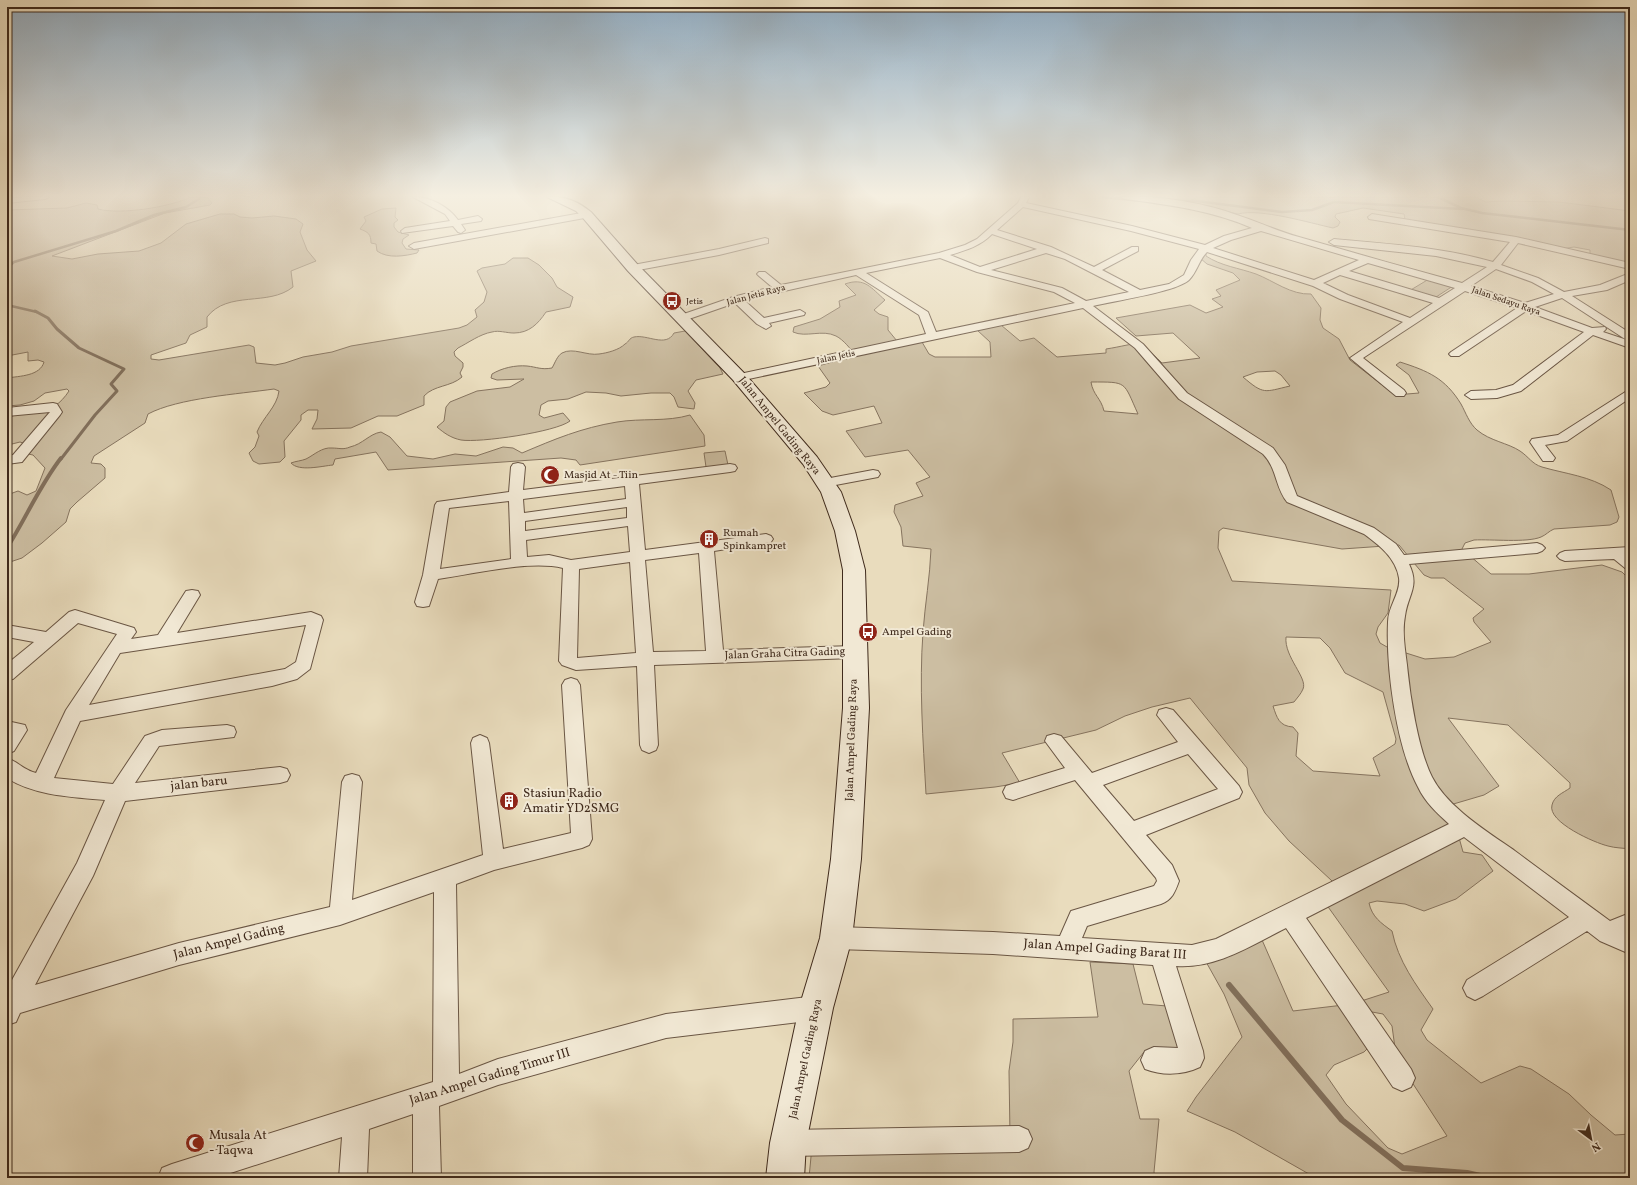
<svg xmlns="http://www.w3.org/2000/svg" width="1637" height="1185" font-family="Vollkorn,serif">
	<rect width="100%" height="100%" fill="#e9dcbd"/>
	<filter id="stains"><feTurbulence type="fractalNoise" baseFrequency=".005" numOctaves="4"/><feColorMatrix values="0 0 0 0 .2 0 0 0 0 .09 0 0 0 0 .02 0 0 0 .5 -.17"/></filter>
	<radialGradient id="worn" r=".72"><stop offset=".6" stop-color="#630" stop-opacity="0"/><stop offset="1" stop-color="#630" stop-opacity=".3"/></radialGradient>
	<!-- green -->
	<path fill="#ccbea2" stroke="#86745f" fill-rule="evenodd" d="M191,197H207L212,203L210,205L165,213L52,256L72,259L98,254L139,251L161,243L186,224L220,214H234L240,217L252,218L274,216L296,219L303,224L300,232L307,250L316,261L291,271L293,287C268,307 228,290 207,317V327L190,335L186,343L151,355V359L159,360L249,345L254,347L256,363L275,365L285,363L303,357L332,352L351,346L459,328L467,325L477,317L475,310L484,302L487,292L477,271L482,268L505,264L513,258H528L539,265L552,278L557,287L573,297L570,307L546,312C538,324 529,333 514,333C506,333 499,330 492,332C480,334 468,343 458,348L454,352L455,356L463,363V367L460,373L462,377C451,387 434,385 424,396V405L397,416H378L351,428L312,429L317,419L318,410H308L301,415V420L284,441L285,457L280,462L259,464L253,461L249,453L255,447L259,436L257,432C263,417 277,407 279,391L274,389C239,394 178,398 148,414L145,423L94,456L91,463L101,464L105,468V478L77,502L70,509L66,522L42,543L22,558L7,563V495L18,491L27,495L36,491L45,468L33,455L23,453V443L20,442L8,445L7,417C34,410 51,418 69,391L67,389L45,393L34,401L20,405L7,406V378C20,376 40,376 44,362L38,360L28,361V352L7,356V210L67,208L86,203L97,205L98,209C121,215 170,207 191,197Z
		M1198,197H1475L1486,202L1503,201L1559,202L1630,211V263L1590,256V250L1574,247L1561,249L1405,220L1404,214L1363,208L1336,214L1335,217L1340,222L1338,226L1333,228C1310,223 1260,208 1238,214L1185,203Z
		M396,208L395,217L398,220L394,223V227L398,232L409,235L403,239L402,243L406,249L419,250L417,253C405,256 388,259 377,251L376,244L371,243C371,234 368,232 360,229L366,221L364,217L382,209Z
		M1206,254V256C1221,266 1239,268 1256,274C1274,281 1291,295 1311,294L1321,308L1320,320L1323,328L1339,339L1350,360L1395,395L1419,393L1409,375L1396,365L1400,362C1428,371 1445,378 1461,404C1466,413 1469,423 1477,430C1490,441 1508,443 1520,451C1529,457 1532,464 1542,467C1566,474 1590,476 1611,490L1619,517L1617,522L1610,525L1554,529C1549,531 1546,535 1541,537C1527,543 1491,539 1474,540L1465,543L1462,549L1491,574H1529L1602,565L1622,572L1630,580V849C1623,848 1615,848 1608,846C1595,843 1547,822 1552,805C1554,796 1563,793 1570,788V783L1508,725L1448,718L1499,786L1484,795L1450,805L1463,852L1482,855L1493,871L1456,899L1424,911L1405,904L1377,901L1369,903C1372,917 1381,923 1392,931C1398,961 1416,985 1433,1009L1421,1030L1427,1040L1481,1083L1520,1066L1531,1069L1569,1094L1591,1115L1615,1135L1630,1134V1178H1316L1235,1132L1187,1111L1196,1097L1242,1037L1224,994L1205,960L1259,933L1293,1011L1352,1004L1389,992L1326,904L1346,894L1289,841L1265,813L1249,785L1247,768L1190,698L1152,707L1125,716L1096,730L1002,753L1020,783L995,787L926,794C923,740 919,686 923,632C925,604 930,577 931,549L903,546L901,527L894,512L895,505L923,496L916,483L930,477L908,450L865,457L846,431L882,423L874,406L833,415L822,411L804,393L826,387L830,383L818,366L856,355C850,349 844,340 836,336C822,329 806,338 793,332L794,327L820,319L840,307L839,301L856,295L845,284C865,277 871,288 885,300L874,310L879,314L888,317V330L897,341L922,342L929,354L935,357H991L990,342L977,330L1001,325L1020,341L1034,338L1057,357L1106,353V349C1139,344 1136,337 1162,363L1200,358L1173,333L1136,336L1116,318L1190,305L1206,313L1223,307L1212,299L1221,296L1216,290L1240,280L1233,273L1207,264L1200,258ZM1275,371L1281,375L1290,386C1264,392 1264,395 1243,377L1257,372ZM1091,382C1128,382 1123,381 1138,414L1104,411C1101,398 1093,395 1091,382ZM1223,528L1342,549L1399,545L1424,575L1431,578H1444L1484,609L1473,618L1474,622L1491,642L1454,657L1425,659L1387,647L1380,643L1376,634L1378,627L1388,613L1391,590L1232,581L1218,548L1219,531ZM1286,637L1320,638L1330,648L1345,673L1383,692L1396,739L1395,744L1373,758L1380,776L1313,771L1296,756L1298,733L1293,727C1279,726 1277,718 1273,706L1294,702C1297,698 1301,694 1303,689C1308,678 1284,657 1286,637ZM1372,1012L1383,1014L1392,1026L1395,1048L1404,1070L1447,1136L1402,1154L1388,1148L1346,1104L1326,1075L1334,1065L1364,1052L1367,1049L1362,1018Z
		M1429,279L1453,286L1433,299L1409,291Z
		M685,331L720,368L723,374L696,380L688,391L695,403L694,409L678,407L674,397L670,393H651L621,396L606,393L586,392L568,399L548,401L541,405L539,415L544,418L563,413L570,421C556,432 479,443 461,440C451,438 444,433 437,427L444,421L446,407L450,402L477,391L510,387L524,379L497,380L491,378L492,374C502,368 515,365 527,366C537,367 541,370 552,368C555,363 557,356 562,353C573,347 587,356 599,354C607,353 619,350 625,344C629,342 629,338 634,337C647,334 666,348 674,333Z
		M690,415L704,435L705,446L580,465L576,460L561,458L388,470L376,452L335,459L333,465C322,466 299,472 291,463C296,461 301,461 306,459C314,455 322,447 332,448C339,448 343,450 350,447C363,444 369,434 381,432L390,437L407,456L433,459L455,454L476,456L503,447L513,448L522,453C555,439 581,428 617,422C641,418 667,422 690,415Z
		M725,451L728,465L706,467L704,453Z
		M1090,962L1133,964L1143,1004L1167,1006L1179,1052H1144L1129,1071L1140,1119H1159L1154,1172L1155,1178H809L812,1146L1010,1136L1009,1071L1013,1042V1019L1098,1017Z"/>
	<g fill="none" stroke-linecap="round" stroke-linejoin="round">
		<!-- stream-far3 -->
		<path stroke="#82705c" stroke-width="2.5" d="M1103,197L1152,202
			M1438,197L1461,208L1482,213L1630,230
			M1178,201H1197L1282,212L1312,210L1334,202L1462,209
			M7,268L14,262L116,231L154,215L186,207L202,197
			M7,305L37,312"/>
		<!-- stream-far2 -->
		<path stroke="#82705c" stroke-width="3" d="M35,311L48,318L57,329L79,348L124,369L111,384L117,391L95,415L61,459"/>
		<!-- stream-far1 -->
		<path stroke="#82705c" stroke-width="4" d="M7,548C26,518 40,485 61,458"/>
		<!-- stream -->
		<path stroke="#82705c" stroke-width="6" d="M1229,985L1342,1120L1403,1168L1467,1173L1489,1178"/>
		<defs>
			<path id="minor" d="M24,197H49L45,199L7,203V199Z
				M413,197C429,196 449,207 458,220L478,216L482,219L481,221L461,224L465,230L461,233L458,232L453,226L402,233L401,231L405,228L450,221L445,214Z
				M1021,197H1029L1026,203L1132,226L1205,245L1224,236L1252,228C1211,210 1169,205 1125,199L1121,197C1153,194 1206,203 1237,215C1258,222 1278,231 1299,237C1354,253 1407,268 1462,283L1487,267L1436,256L1334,245L1329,242L1334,239C1387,244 1442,247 1493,262L1510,242L1369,219L1368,217L1372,214L1516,237L1630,263V269L1518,243L1501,265L1538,278L1564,292L1600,285L1630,273V280L1607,290L1572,296L1630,333V340L1625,339L1562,298L1535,307L1592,328L1605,327L1606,329L1603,332L1630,341V348L1593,335L1521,391L1497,398L1471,399L1465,395L1471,391L1496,390L1513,385L1584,332L1526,311L1459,356H1451L1449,354L1451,352L1517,308L1465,291L1363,358L1404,390L1406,393L1404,396H1396L1350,358L1403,322L1340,299L1313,286L1207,252C1199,260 1197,272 1189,280C1176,292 1113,301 1093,306L1143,344L1187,393L1273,448L1285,465L1297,496L1374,528L1396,544L1404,555L1537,543L1542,545L1545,548L1542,551L1537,553L1409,564C1420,587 1408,594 1405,616C1402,632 1405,649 1407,665C1410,696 1418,749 1432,777C1447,807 1488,832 1515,851C1547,875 1579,898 1610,921L1630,913V954L1600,941L1587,931L1483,996L1475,1000L1467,996L1463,988L1467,980L1569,917L1464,837L1306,918L1411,1069L1415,1078L1411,1087L1402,1091L1393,1087L1286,928C1252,945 1216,969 1176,966L1203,1051L1204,1058L1200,1067C1183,1075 1163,1076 1145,1069L1141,1060L1145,1051L1154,1047L1178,1048L1153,965L993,954L836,949L828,946L825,938L828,930L836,927L993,932L1060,936L1071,911L1154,886L1157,881L1156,878L1075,780L1013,800L1006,798L1003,792L1006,786L1065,768L1045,741L1047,736L1054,734L1061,736L1092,773L1178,742L1157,715L1159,710L1166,708L1173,710L1239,786L1242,792L1239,798L1146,835L1172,865L1179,881C1175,892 1172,900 1161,904L1087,926L1082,938L1192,945L1216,939L1449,824C1437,813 1425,802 1418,787C1396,746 1386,668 1388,622C1388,606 1401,593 1399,578C1396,558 1379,545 1364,534L1287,502C1275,487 1277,468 1263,454L1179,399L1135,348L1083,308L739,381L735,379L733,377L735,375L926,334L919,315L856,275L744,300L764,318L800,310L805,313L804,315L769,323L771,326L766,329L757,324L735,303L686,320L682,321L677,318L678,316L733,297L772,287L759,276L757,274L759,272H765L781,285L939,253L965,245L977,239L1018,203ZM1023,207L1131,231L1199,249L1191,260L1184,275L1169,284L1140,290L1102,270L1138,251V247H1132L1094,267L1051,247L997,230ZM1261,231L1359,260L1314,280L1213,248L1231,240ZM992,234L1037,249L980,267L950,255C967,250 980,246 992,234ZM1046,253L1065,259L1129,292L1086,301L1062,288L991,270ZM940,258L977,272L1054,292L1075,303L936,332L928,312L866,273ZM1368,263L1455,288L1439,298L1349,271ZM1496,269L1532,282L1554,294L1525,303L1471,286ZM1340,275L1433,303L1410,318L1348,295L1323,283ZM1188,754L1218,789L1134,821L1103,785Z
				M587,212L590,213V217L414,249L409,246L414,243Z
				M765,238L768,239V243L719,255L633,271L628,268L633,265L719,249Z
				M1630,389V398L1567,441L1545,445L1555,458L1553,461H1543L1530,442L1532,439L1558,435Z
				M53,403L57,404L62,412L60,415L22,462L7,464V456L13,455L50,412L7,416V408Z
				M518,463L523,464L525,467L523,490L730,464L735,465L737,468L735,471L730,472L639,484L645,550L766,534L771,536L773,539L771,542L714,551L723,650L854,646L860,648L863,652L860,656L854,658L654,665L658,745L656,750L649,753L642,750L640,745L637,666L576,670L562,665L559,661L563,568C529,560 473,574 438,579L429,606L423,607L417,606L415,602L423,575L435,505L437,502L509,492L511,467L513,464ZM625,486L626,499L524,513L523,499ZM509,501L511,559L440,569L449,508ZM627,507V518L525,531V521ZM628,526L630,552L571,560L549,555L527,557L526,540ZM699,553L706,651L653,652L645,560ZM630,562L636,653L577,658L579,569Z
				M873,470L878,471L880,474L878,477L825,487L820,486L818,483L820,480L825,479Z
				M1630,547V569L1625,568L1614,559L1565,561L1560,559L1557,556L1560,553L1565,551Z
				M192,590L198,591L200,595L177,633L311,612L321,616L323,620L310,669L297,679L272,686L80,721L54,778L113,784L145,736L162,730L227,725L234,727L236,732L234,737L159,746L135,783L280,767L287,769L290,775L287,781L280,783L125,801L93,876L35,985L179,943L330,907L342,782L345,776L352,774L359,776L362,782L352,900L483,855L471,743L473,738L480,735L487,738L489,743L503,849L571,833L562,685L565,680L571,678L577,680L580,685L592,839L589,845L582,848L494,870L456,884L459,1074L498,1059L666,1014L816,996L825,999L828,1008L825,1017L816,1020L666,1038L498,1085L439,1106L441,1178H413V1114L369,1129L367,1178H339L342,1137L215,1178H158L162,1168L172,1164L433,1082L434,892L340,925L179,965L20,1013L16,1022L7,1025V989L77,863L105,800C73,797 35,796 7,778V758C18,762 24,770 36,773L66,710L117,634L78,623L13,679L7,680V664L34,642L7,637V625L46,632L69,612L75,610L134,628L136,632L131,639L158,635L186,591ZM306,625L296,662L285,669L89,705L120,653Z
				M7,721L25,725L27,730L14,751L7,754Z
				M1019,1126L1028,1130L1032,1139L1028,1148L1019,1152L788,1156L779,1152L775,1143L779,1134L788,1130Z"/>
			<path id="secondary" d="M547,197C563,195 579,202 591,212L638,265L745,374L817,457L841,492L855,531L865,570L869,708L861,859L852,938L833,1008L806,1143L804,1178H766L770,1143L799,1008L820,938L831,859L843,708V570L835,531L821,492L803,464L733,380L628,271L583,218L576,211Z"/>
		</defs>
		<!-- minor casing -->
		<use href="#minor" stroke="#6a5644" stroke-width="2"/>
		<!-- secondary casing -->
		<use href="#secondary" stroke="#3f2a1c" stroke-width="2"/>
		<!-- minor -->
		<use href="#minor" fill="#f1e8d4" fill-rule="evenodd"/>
		<!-- secondary -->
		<use href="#secondary" fill="#f1e8d4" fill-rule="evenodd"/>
	</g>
	<!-- sky -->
	<linearGradient id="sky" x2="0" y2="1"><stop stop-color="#91acc1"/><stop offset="0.54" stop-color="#f5efe1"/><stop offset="1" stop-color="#f5efe1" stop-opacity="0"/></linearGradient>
	<rect width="1637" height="363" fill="url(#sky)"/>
	<!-- icons -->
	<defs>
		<symbol id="bus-disc" viewBox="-11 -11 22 22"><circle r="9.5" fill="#8f2418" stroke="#f1e8d4"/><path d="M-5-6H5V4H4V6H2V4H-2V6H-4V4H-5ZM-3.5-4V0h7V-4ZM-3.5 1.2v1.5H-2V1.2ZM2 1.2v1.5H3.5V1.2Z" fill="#fff"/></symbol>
		<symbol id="mosque-disc" viewBox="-11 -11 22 22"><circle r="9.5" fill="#8f2418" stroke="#f1e8d4"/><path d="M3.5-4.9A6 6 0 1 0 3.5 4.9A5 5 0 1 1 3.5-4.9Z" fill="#fff"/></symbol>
		<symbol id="building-disc" viewBox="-11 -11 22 22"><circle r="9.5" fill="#8f2418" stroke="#f1e8d4"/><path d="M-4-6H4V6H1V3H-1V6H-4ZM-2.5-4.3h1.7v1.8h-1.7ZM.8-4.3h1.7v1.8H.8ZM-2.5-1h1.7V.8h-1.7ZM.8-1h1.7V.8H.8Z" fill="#fff"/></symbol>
	</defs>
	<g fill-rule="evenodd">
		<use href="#bus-disc" x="661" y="290" width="22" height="22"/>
		<use href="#mosque-disc" x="539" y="464" width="22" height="22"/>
		<use href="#building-disc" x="698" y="528" width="22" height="22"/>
		<use href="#bus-disc" x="857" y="621" width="22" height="22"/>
		<use href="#building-disc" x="498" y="790" width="22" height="22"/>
		<use href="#mosque-disc" x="184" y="1132" width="22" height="22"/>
	</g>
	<g text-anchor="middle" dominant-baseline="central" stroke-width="4" stroke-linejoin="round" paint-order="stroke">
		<!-- far-street labels -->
		<g font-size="9" fill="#3f2a1c" stroke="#f1e8d4">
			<text transform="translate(756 295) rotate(-15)">Jalan Jetis Raya</text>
			<text transform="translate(1506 301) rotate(19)">Jalan Sedayu Raya</text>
			<text transform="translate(836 357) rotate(-12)">Jalan Jetis</text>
		</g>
		<!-- far-poi labels -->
		<g font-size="9" fill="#3f2a1c" stroke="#f1e8d4" text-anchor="start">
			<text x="686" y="301">Jetis</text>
		</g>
		<!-- street labels -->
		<g font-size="11" fill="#3f2a1c" stroke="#f1e8d4">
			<text transform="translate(779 426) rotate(51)">Jalan Ampel Gading Raya</text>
			<text transform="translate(785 654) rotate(-2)">Jalan Graha Citra Gading</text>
			<text transform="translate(852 740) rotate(-88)">Jalan Ampel Gading Raya</text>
			<text transform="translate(806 1059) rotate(-78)">Jalan Ampel Gading Raya</text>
		</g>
		<!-- poi labels -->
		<g font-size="11" fill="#3f2a1c" stroke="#f1e8d4" text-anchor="start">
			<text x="564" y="475">Masjid At - Tiin</text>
			<text x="723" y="533">Rumah<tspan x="723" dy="13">Spinkampret</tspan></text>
			<text x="882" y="632">Ampel Gading</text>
		</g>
		<!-- near-street labels -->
		<g font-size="13" fill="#3f2a1c" stroke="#f1e8d4">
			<text transform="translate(199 784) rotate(-6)">jalan baru</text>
			<text transform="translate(229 942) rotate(-14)">Jalan Ampel Gading</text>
			<text transform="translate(1105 950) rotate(4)">Jalan Ampel Gading Barat III</text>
			<text transform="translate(490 1077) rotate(-17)">Jalan Ampel Gading Timur III</text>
		</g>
		<!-- near-poi labels -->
		<g font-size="13" fill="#3f2a1c" stroke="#f1e8d4" text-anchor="start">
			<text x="523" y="794">Stasiun Radio<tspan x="523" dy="15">Amatir YD2SMG</tspan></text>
			<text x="209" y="1136">Musala At<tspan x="209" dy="15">- Taqwa</tspan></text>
		</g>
	</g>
	<!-- margin -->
	<rect width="1637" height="1185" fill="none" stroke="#e9dcbd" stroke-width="24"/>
	<rect x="8" y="8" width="1621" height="1169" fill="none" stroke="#3f2a1c" stroke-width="2"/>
	<rect x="12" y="12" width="1613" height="1161" fill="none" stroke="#3f2a1c"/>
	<!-- north arrow -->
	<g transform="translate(1591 1139) rotate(148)" stroke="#f1e8d4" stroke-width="3" paint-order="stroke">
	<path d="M0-3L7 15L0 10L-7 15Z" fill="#3f2a1c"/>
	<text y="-6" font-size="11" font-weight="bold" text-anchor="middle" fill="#3f2a1c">N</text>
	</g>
	<rect width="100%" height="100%" filter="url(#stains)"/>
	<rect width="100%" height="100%" fill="url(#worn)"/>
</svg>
